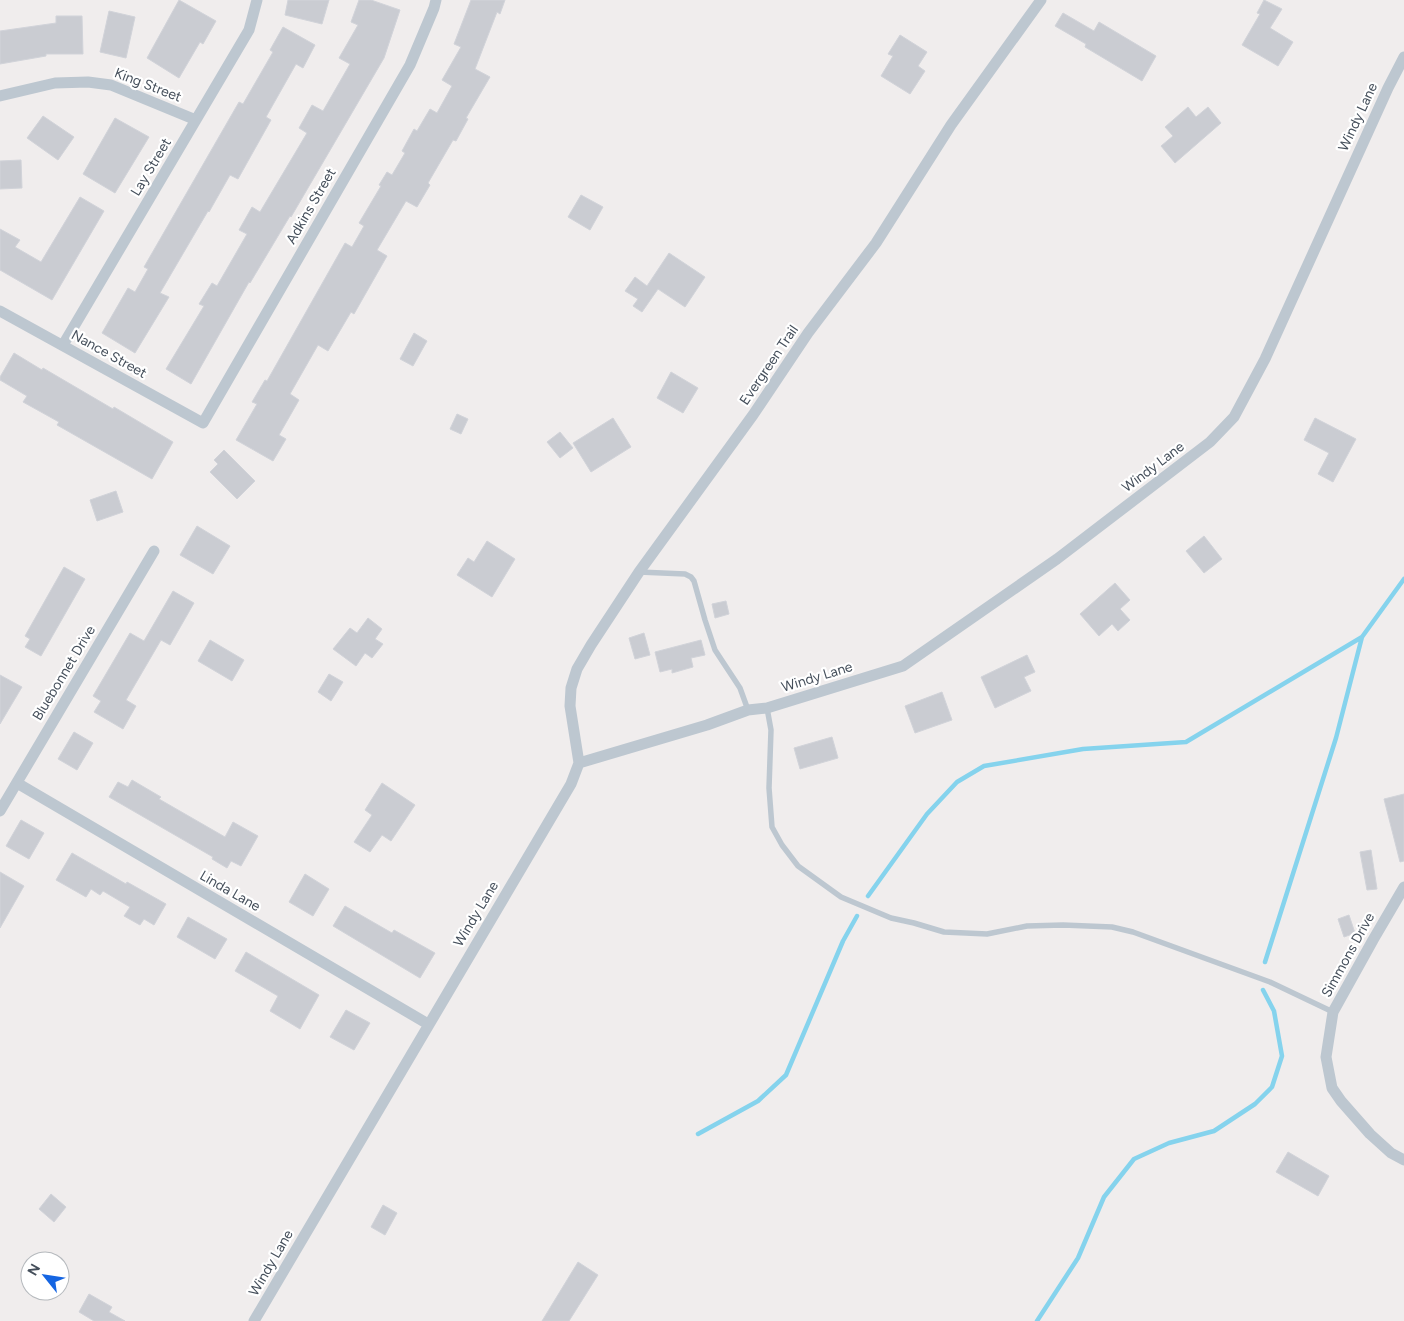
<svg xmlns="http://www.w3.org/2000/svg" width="1404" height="1321" font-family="Figtree,sans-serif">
	<rect width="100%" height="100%" fill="#f0eded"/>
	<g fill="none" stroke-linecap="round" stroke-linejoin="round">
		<!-- stream -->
		<path stroke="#85d3ed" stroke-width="4.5" d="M868,896L927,814L957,782L984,766L1083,749L1186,742L1362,637
			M1265,962L1336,738L1362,637L1404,579
			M698,1134L758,1101L786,1075L843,941L857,916
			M1037,1321L1078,1258L1104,1197L1134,1159L1169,1143L1214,1131L1255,1104L1272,1087L1282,1056L1274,1011L1263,990"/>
	</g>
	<!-- building -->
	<path fill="#caccd2" stroke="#d1d3d9" d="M179,0L216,21L203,44L200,42L179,78L147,58Z
		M288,0H329L322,24L285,15Z
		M359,0H371L400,10L384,58L291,217L290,216L250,283L249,282L191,384L166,369L204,306L199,304L212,283L217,286L247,234L239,230L252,207L260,212L307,133L299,128L312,105L323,111L350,64L339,58L358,25L351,22Z
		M471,0H505L500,14L497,12L475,69L490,77L466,118L468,119L456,141L453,140L428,183L430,185L417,207L406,201L377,250L387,256L354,314L351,312L328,351L318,345L290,394L299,400L279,435L286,439L273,461L236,440L257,404L252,402L265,380L267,381L345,243L352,247L364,226L359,223L381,186L379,185L387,172L392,175L405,153L402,151L414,129L417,131L430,109L437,113L452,86L442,80L461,47L454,44Z
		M1264,0L1282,9L1270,28L1293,42L1278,66L1242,45L1260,14L1257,13Z
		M109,11L135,17L126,58L100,52Z
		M1063,13L1094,31L1099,22L1156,56L1142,81L1085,47L1086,44L1055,26Z
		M56,16H82L83,54H46V56L0,64V31L56,23Z
		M283,27L315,45L303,68L296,64L266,117L271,120L238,179L230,175L209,212L208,211L160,293L169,297L135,353L102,333L128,288L135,292L148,269L144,267L239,102L243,104L273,52L270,50Z
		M900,35L927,52L918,66L925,71L910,94L881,76L893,56L888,54Z
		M1188,107L1196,117L1208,107L1221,123L1175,163L1161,146L1173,136L1165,127Z
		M43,116L74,137L58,160L27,138Z
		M115,118L149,137L115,193L83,174Z
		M21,160L22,188L0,189V161Z
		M581,195L603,207L590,230L568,217Z
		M80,197L104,211L52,300L0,270V229L20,240L15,247L41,262Z
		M669,253L705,277L685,307L658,289L642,312L633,306L638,299L625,291L635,277L647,286Z
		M414,333L427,341L413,366L400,359Z
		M14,353L42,370L43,368L113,409L114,407L173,442L152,479L57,425L59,422L23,402L27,396L0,380V377Z
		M671,372L698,388L683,413L657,398Z
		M457,414L468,419L461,434L450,429Z
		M613,418L631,447L591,472L573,443Z
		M1315,418L1356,439L1333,482L1318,474L1329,453L1304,440Z
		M560,432L573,448L560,458L547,442Z
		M224,450L255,481L237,499L210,472L218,464L214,460Z
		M116,491L123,512L97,521L90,500Z
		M197,526L230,546L213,574L180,555Z
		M1204,536L1222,559L1204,573L1186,551Z
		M487,541L515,559L492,597L457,575L468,558L474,562Z
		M64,567L85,579L41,656L25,647L30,639L25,636Z
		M1115,583L1130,600L1120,609L1130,620L1118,631L1112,624L1099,636L1080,614Z
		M173,591L194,603L170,645L161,640L126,700L136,706L123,729L94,712L101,701L93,696L130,633L144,641Z
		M726,601L729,614L715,618L712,604Z
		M368,618L382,629L375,639L383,644L372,658L365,653L356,666L333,649L350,628L357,633Z
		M644,633L650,655L635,659L629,638Z
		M210,640L244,660L232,681L198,661Z
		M701,640L705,655L691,658L693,667L672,673V669L660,672L655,652Z
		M1027,655L1035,672L1024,677L1031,691L995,708L981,677Z
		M329,674L343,682L331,701L318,692Z
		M0,675L22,687L0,724Z
		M942,692L952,720L915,733L905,706Z
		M74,732L93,743L77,770L58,759Z
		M832,737L838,758L800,769L794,748Z
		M132,780L161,797L159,799L225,837L233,822L258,836L241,866L231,861L227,868L212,859L213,857L109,797L118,782L128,787Z
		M382,783L415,805L391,841L382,835L370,852L354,842L372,815L365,810Z
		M1404,794V861L1400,862L1384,799Z
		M21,820L44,833L29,859L6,846Z
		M1371,850L1377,889L1367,890L1360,852Z
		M72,853L126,884L127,882L166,904L154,925L144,919L140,925L124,916L130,907L103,891L100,895L91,889L86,897L56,880Z
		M0,872L24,886L0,928Z
		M305,874L329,889L313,916L289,902Z
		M345,906L392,933L394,930L435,953L420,978L333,926Z
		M1349,915L1355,933L1344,937L1338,919Z
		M188,917L227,939L215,959L177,937Z
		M246,952L319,995L300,1029L270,1011L278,996L235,971Z
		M346,1010L370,1023L354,1050L330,1037Z
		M1288,1152L1329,1176L1318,1196L1276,1172Z
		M51,1194L66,1207L54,1222L39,1209Z
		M383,1205L397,1213L385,1235L371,1227Z
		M578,1262L598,1275L569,1321H542Z
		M89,1294L112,1307L109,1312L125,1321H94L79,1312Z"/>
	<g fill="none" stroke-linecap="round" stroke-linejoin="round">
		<!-- service -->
		<path stroke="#bdc7d0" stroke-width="5.5" d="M639,572L685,574L691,577L694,581L705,620L715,650L740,688L748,710
			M767,708L771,730L769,788L772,827L782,845L798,866L841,897L891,918L914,923L944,932L987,934L1027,926L1063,925L1112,927L1133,932L1270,982L1333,1012"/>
		<!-- minor -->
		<path stroke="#bdc7d0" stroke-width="11" d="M0,96L55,83L88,82L111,85L196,120
			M0,311L203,423L410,65L434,8L436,0
			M63,345L249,30L257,0
			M579,763L570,706L571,688L577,669L591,645L639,572L753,415L808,333L876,243L951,125L1041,0
			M17,783L428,1024
			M0,811L154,551
			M1404,887L1373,940L1333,1012L1326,1057L1332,1088L1341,1101L1370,1134L1391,1153L1404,1160
			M254,1321L571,784L579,763L707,725L748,710L767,708L903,666L1057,559L1210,442L1234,417L1265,359L1388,88L1404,57"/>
	</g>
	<g text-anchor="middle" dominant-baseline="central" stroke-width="4.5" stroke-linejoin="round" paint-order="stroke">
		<!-- street labels -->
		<g font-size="14" fill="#454f5b" stroke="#fff">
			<text transform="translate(148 85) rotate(21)">King Street</text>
			<text transform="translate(1358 117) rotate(-65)">Windy Lane</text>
			<text transform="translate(151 167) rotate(-59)">Lay Street</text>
			<text transform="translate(311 206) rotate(-60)">Adkins Street</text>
			<text transform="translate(109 354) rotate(29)">Nance Street</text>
			<text transform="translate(769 365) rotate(-56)">Evergreen Trail</text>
			<text transform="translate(1153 467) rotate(-37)">Windy Lane</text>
			<text transform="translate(64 673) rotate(-59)">Bluebonnet Drive</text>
			<text transform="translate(817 677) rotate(-17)">Windy Lane</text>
			<text transform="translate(230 891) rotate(30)">Linda Lane</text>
			<text transform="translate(476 914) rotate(-59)">Windy Lane</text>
			<text transform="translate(1348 955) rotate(-61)">Simmons Drive</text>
			<text transform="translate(271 1263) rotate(-60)">Windy Lane</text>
		</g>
	</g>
	<!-- north arrow -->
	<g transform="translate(45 1276) rotate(300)"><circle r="24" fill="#ffffff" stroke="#b5b9bd"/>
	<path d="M0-4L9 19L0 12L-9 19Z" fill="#1565e2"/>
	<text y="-8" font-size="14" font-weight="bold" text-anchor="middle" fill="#454f5b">N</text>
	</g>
</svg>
